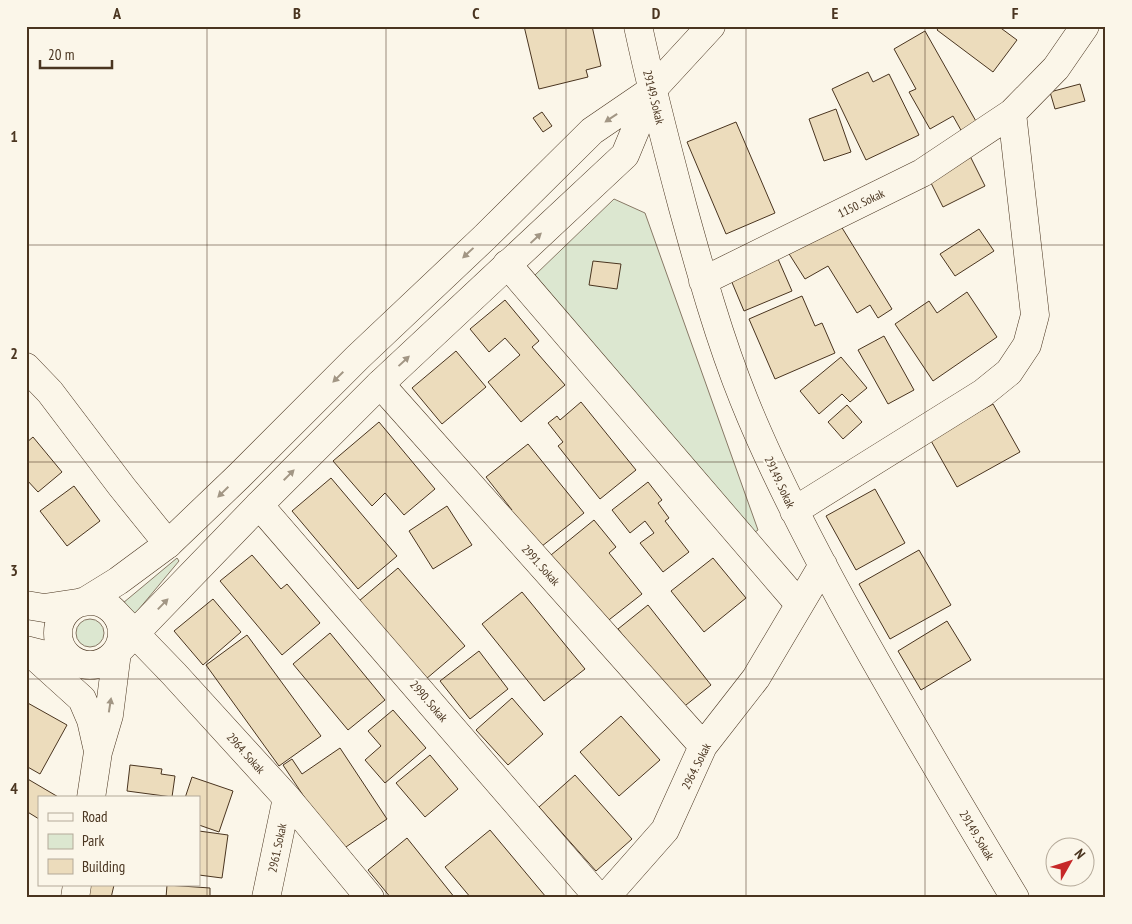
<svg xmlns="http://www.w3.org/2000/svg" width="1132" height="924" font-family="'PT Sans Narrow',sans-serif">
	<rect width="100%" height="100%" fill="#fbf6e9"/>
	<!-- green -->
	<path fill="#dce7d0" stroke="#887966" d="M614,199L645,213L758,530L752,534L535,275Z
		M177,558L179,561L134,615L123,603Z
		M76 633a14 14 0 1 1 28 0a14 14 0 1 1-28 0Z"/>
	<!-- building -->
	<path fill="#ecdcbc" stroke="#4a3520" d="M524,26H592L601,66L586,70L588,77L539,89Z
		M940,26H998L1017,40L993,72L937,30Z
		M925,31L977,123L962,132L953,116L930,129L909,92L916,89L894,49Z
		M868,72L873,82L889,74L919,135L866,160L832,89Z
		M1080,84L1085,101L1055,109L1050,92Z
		M836,109L851,152L824,161L809,119Z
		M542,112L552,126L543,132L533,118Z
		M736,122L775,213L726,234L687,142Z
		M969,154L985,186L943,207L927,175Z
		M836,218L892,309L878,318L870,305L857,313L828,266L805,279L786,249Z
		M979,229L994,251L955,276L940,254Z
		M775,252L792,291L744,311L728,273Z
		M593,261L621,264L617,289L589,285Z
		M967,292L997,337L933,381L895,324L929,301L937,313Z
		M802,296L815,326L822,323L835,353L775,379L749,319Z
		M505,300L539,341L532,347L565,385L521,422L488,382L520,355L505,338L489,352L470,329Z
		M884,336L914,390L888,404L858,350Z
		M456,351L486,387L442,424L412,388Z
		M841,357L867,388L850,402L842,394L819,414L800,391Z
		M581,402L636,470L600,499L558,446L563,442L548,423L557,416L560,420Z
		M993,404L1020,452L957,487L930,439Z
		M847,405L862,422L843,439L828,422Z
		M379,422L435,489L404,515L385,493L372,506L333,461Z
		M33,437L62,472L38,492L26,479V443Z
		M528,444L584,513L537,550L508,513L512,510L486,477Z
		M331,478L397,556L358,589L292,511Z
		M648,482L662,500L658,503L669,518L665,521L689,552L663,572L640,543L654,533L645,521L630,533L612,510Z
		M74,486L100,521L67,546L40,511Z
		M875,489L905,543L856,570L826,516Z
		M447,506L472,545L433,569L409,531Z
		M594,520L616,547L609,553L642,594L605,623L551,555Z
		M919,550L951,605L890,639L859,584Z
		M252,555L281,589L287,584L320,623L282,655L220,581Z
		M713,558L746,598L704,632L671,591Z
		M398,568L465,646L426,679L359,601Z
		M522,592L585,669L544,701L482,624Z
		M213,599L241,632L203,665L174,631Z
		M648,605L711,685L681,709L618,629Z
		M947,621L971,660L921,690L898,651Z
		M330,633L385,700L348,730L293,664Z
		M247,635L321,736L279,766L206,665Z
		M479,651L508,689L470,719L440,681Z
		M512,698L543,734L508,765L476,730Z
		M26,702L67,725L40,774L26,766Z
		M393,710L426,748L385,783L365,760L381,746L368,731Z
		M621,716L660,760L619,796L580,752Z
		M340,748L387,819L340,851L283,765L292,759L302,774Z
		M430,755L458,789L425,817L396,783Z
		M130,765L162,769L161,774L175,776L172,797L127,791Z
		M575,775L632,839L596,871L539,807Z
		M192,777L233,791L219,832L199,825V798H185Z
		M26,778L60,798H39V819L26,811Z
		M490,830L546,897L545,898H471L445,867Z
		M199,831L228,835L222,878L199,875Z
		M407,838L455,898H391L368,870Z
		M83,885H114L111,898H88Z
		M167,885L210,888V898H166Z"/>
	<g fill="none" stroke-linecap="round" stroke-linejoin="round">
		<defs>
			<path id="minor" d="M638,26C651,87 667,148 683,208C701,273 719,338 744,400C772,470 807,537 843,603C898,703 956,800 1015,898
				M507,264L799,604
				M703,281L922,173L1012,113
				M26,367L50,392L122,487L168,544
				M380,384L703,746
				M259,505L599,898
				M794,511L983,393L1009,372L1027,345L1035,315L1012,113L1056,68L1085,26
				M116,614L174,674L287,798L370,898
				M30,652L82,699L91,720L98,751
				M91,798L98,752L109,715L117,652
				M75,898L77,885
				M266,898L287,798
				M605,898L665,830L703,746L756,678L823,565"/>
			<path id="major" d="M58 633a32 32 0 1 1 64 0a32 32 0 1 1-64 0Z
				M26,605L44,608L84,602L118,581L168,544L239,476L357,358L485,237L592,131L652,90L711,26
				M26,650L77,663
				M117,652L259,505L380,384L625,155L652,90"/>
		</defs>
		<!-- minor casing -->
		<use href="#minor" stroke="#4a3520" stroke-width="29"/>
		<!-- major casing -->
		<use href="#major" stroke="#4a3520" stroke-width="29"/>
		<!-- minor -->
		<use href="#minor" stroke="#fbf6e9" stroke-width="28"/>
		<!-- major -->
		<use href="#major" stroke="#fbf6e9" stroke-width="28"/>
	</g>
	<!-- one-way arrows -->
	<defs><path id="oneway-solid" d="M-6-.8H1V-3.2L6.5 0L1 3.2V.8H-6Z" transform="scale(1.25)"/></defs>
	<g fill="#a29684">
		<use href="#oneway-solid" transform="translate(611 118) rotate(146)"/>
		<use href="#oneway-solid" transform="translate(536 238) rotate(-43)"/>
		<use href="#oneway-solid" transform="translate(468 253) rotate(137)"/>
		<use href="#oneway-solid" transform="translate(404 361) rotate(-43)"/>
		<use href="#oneway-solid" transform="translate(338 377) rotate(135)"/>
		<use href="#oneway-solid" transform="translate(289 475) rotate(-45)"/>
		<use href="#oneway-solid" transform="translate(223 492) rotate(136)"/>
		<use href="#oneway-solid" transform="translate(163 604) rotate(-46)"/>
		<use href="#oneway-solid" transform="translate(110 705) rotate(-81)"/>
	</g>
	<!-- grid -->
	<path fill="none" stroke="#4a3520" stroke-width="1" stroke-opacity="0.55" d="M207,26V898M386,26V898M566,26V898M746,26V898M925,26V898M26,245H1106M26,462H1106M26,679H1106"/>
	<g text-anchor="middle" dominant-baseline="central" stroke-width="4" stroke-linejoin="round" paint-order="stroke">
		<!-- street labels -->
		<g font-size="12" fill="#4a3520" stroke="#fbf6e9">
			<text transform="translate(654 97) rotate(76)">29149. Sokak</text>
			<text transform="translate(861 203) rotate(-26)">1150. Sokak</text>
			<text transform="translate(780 482) rotate(65)">29149. Sokak</text>
			<text transform="translate(541 565) rotate(48)">2991. Sokak</text>
			<text transform="translate(429 701) rotate(49)">2990. Sokak</text>
			<text transform="translate(246 753) rotate(48)">2964. Sokak</text>
			<text transform="translate(696 766) rotate(-63)">2964. Sokak</text>
			<text transform="translate(977 835) rotate(59)">29149. Sokak</text>
			<text transform="translate(277 848) rotate(-78)">2961. Sokak</text>
		</g>
	</g>
	<!-- border -->
	<rect width="1132" height="924" fill="none" stroke="#fbf6e9" stroke-width="55"/>
	<!-- legend -->
	<rect x="38" y="796" width="162" height="90" fill="#fbf6e9" stroke="#b4a999"/>
	<rect x="48" y="813" width="25" height="8" fill="#fbf6e9" stroke="#b4a999"/>
	<text x="82" y="822" font-size="15" fill="#4a3520">Road</text>
	<rect x="48" y="834" width="25" height="15" fill="#dce7d0" stroke="#b4a999"/>
	<text x="82" y="846" font-size="15" fill="#4a3520">Park</text>
	<rect x="48" y="859" width="25" height="15" fill="#ecdcbc" stroke="#b4a999"/>
	<text x="82" y="872" font-size="15" fill="#4a3520">Building</text>
	<!-- north arrow -->
	<g transform="translate(1070 862) rotate(51)"><circle r="24" fill="#fbf6e9" stroke="#b4a999"/>
	<path d="M0-4L9 19L0 12L-9 19Z" fill="#c62828"/>
	<text y="-8" font-size="14" font-weight="bold" text-anchor="middle" fill="#4a3520">N</text>
	</g>
	<!-- scale -->
	<path d="M40 60v8h72v-8" fill="none" stroke="#4a3520" stroke-width="2.5"/>
	<text x="48" y="60" font-size="15" fill="#4a3520" stroke="#fbf6e9" stroke-width="4" paint-order="stroke">20 m</text>
	<rect x="28" y="28" width="1076" height="868" fill="none" stroke="#4a3520" stroke-width="2"/>
	<g font-size="16" text-anchor="middle" font-weight="bold" fill="#4a3520">
		<text x="117" y="19">A</text>
		<text x="297" y="19">B</text>
		<text x="476" y="19">C</text>
		<text x="656" y="19">D</text>
		<text x="835" y="19">E</text>
		<text x="1015" y="19">F</text>
		<text x="14" y="142">1</text>
		<text x="14" y="359">2</text>
		<text x="14" y="576">3</text>
		<text x="14" y="794">4</text>
	</g>
</svg>
